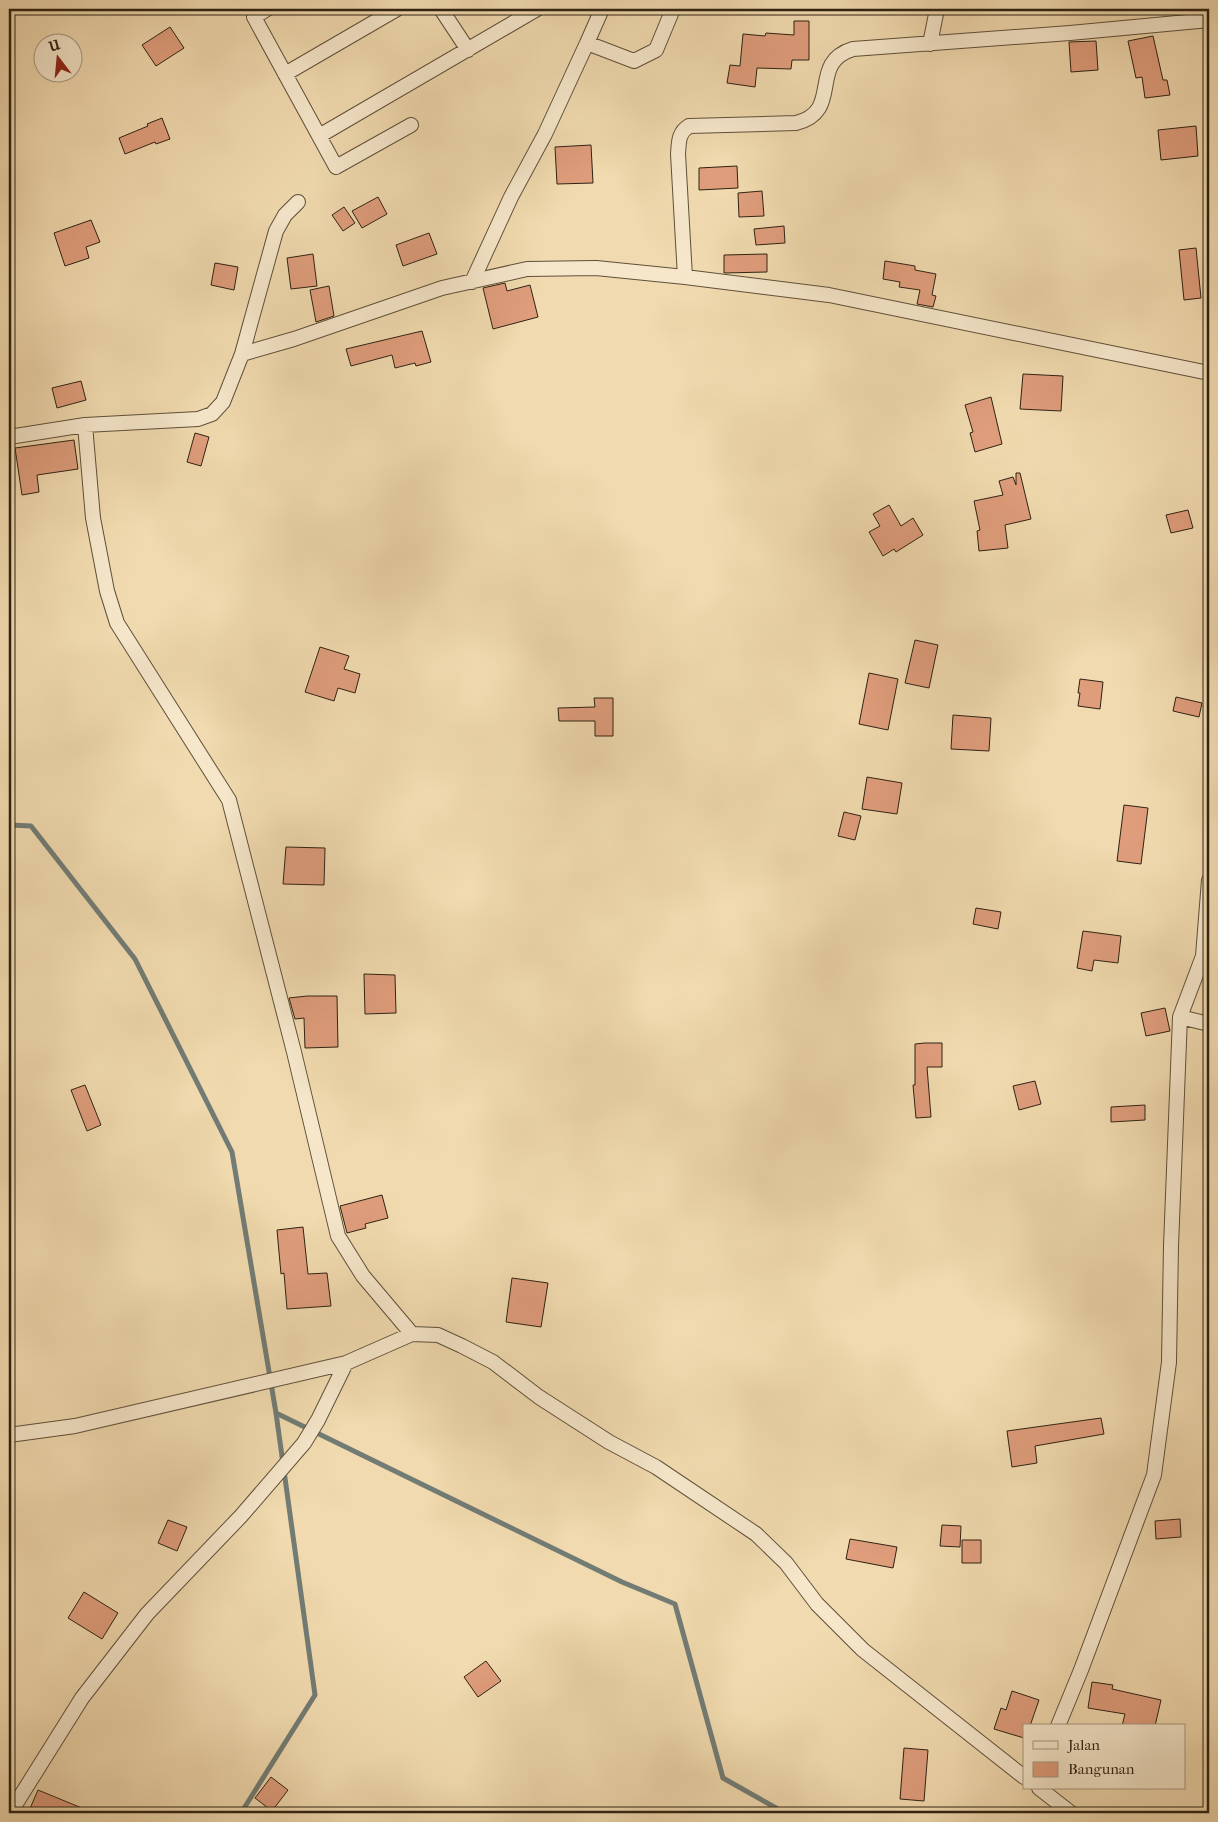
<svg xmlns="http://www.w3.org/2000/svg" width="1218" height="1822" font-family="'IM FELL French Canon',serif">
	<rect width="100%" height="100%" fill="#f1daaf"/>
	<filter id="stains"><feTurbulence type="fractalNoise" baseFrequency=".004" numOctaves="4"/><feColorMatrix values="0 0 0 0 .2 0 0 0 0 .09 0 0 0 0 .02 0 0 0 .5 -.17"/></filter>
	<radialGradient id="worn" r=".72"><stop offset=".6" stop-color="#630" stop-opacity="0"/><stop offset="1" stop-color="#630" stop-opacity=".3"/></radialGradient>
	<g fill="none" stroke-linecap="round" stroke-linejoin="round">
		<!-- stream -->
		<path stroke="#727c75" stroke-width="5" d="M9,825L31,826L135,959L232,1152L276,1413L315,1695L241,1813
			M276,1413L622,1582L675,1604L723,1778L785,1813"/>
	</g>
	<!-- building -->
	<path fill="#df9d7c" stroke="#2e2213" d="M794,21H809V60H792L791,69L757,68L755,87L727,83L730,65L740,66L743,34L765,36L766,33L794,35Z
		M170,27L184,48L156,66L142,45Z
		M1153,36L1163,80H1167L1170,95L1145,98L1142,77L1136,78L1128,41Z
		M1096,41L1098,70L1071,72L1069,42Z
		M162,118L170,139L156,144L155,142L125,154L119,138L148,126L147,124Z
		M1196,126L1198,156L1161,160L1158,130Z
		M591,145L593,183L557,184L555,147Z
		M737,166L738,188L699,190V168Z
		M762,191L764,216L739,217L738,193Z
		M378,197L387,214L362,228L352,211Z
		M344,207L355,223L343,231L332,215Z
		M91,220L100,242L86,247L89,258L65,266L54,233Z
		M784,226L785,243L756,245L754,229Z
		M429,233L437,254L403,266L396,245Z
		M1196,248L1201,298L1184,300L1179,250Z
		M313,254L317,286L291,289L287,258Z
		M767,254V272L724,273V255Z
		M885,261L915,266V270L936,274L932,295L936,296L933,307L917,304L920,290L899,287L900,282L883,279Z
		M215,263L238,267L234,290L211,285Z
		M505,283L507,291L530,285L538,317L493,329L483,288Z
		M329,286L334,316L316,322L310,290Z
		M422,331L431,362L416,366L415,363L395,368L392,355L351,366L346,349Z
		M1023,374L1063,376L1061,411L1020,409Z
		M81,381L86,400L57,408L52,388Z
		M991,397L1002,444L975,452L970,433L973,432L965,405Z
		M195,433L209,437L201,466L187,462Z
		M74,440L78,469L37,475L39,492L22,495L15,448Z
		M1016,473H1020L1031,519L1005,525L1008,548L979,551L977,531L980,530L974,501L1003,495L999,481L1013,477L1016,485Z
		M889,505L901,526L913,518L923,535L896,552L894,549L883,556L869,532L880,526L873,514Z
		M1188,510L1193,528L1171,533L1166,515Z
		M915,640L938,645L929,688L905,683Z
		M320,647L349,656L344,669L360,674L355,693L338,688L334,701L305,692Z
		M869,673L898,679L888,730L859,724Z
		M1080,679L1103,682L1100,709L1078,706L1080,693H1078Z
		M1176,697L1202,703L1199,717L1173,711Z
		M594,698H613V736H595V721H559L558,708L595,707Z
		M953,715L991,718L989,751L951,749Z
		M867,777L902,783L897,814L862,809Z
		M1124,805L1148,808L1141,864L1117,861Z
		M844,812L861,816L855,840L838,836Z
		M286,847L325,848L324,885L283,884Z
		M976,908L1001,912L998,929L973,924Z
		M1083,931L1121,936L1118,963L1094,960L1092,971L1077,968Z
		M364,974L395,975L396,1013L365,1014Z
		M307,996H337L338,1047L305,1048L304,1018L295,1019L289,998Z
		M1165,1008L1170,1031L1146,1036L1141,1013Z
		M925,1043H942V1067H927L931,1117L916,1118L913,1085H915V1044Z
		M1035,1081L1041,1104L1019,1110L1013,1086Z
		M85,1085L101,1125L87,1131L71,1090Z
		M1145,1105V1120L1111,1122V1107Z
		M382,1195L388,1218L365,1224L366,1228L347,1233L340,1206Z
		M303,1227L308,1274L327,1273L331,1306L287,1309L284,1273L281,1274L277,1230Z
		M512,1278L548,1283L541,1327L506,1322Z
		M1101,1418L1104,1434L1035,1446L1037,1463L1012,1467L1007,1431Z
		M1180,1519L1181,1537L1156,1539L1155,1521Z
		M168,1520L187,1527L177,1551L158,1543Z
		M942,1525L961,1526L960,1547L940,1546Z
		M850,1539L897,1547L893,1568L846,1559Z
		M962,1540H981V1563H962Z
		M84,1592L118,1613L102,1639L68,1618Z
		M486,1661L501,1681L478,1697L464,1677Z
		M1092,1682L1113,1685L1112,1689L1161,1700L1155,1726H1122L1125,1714L1088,1708Z
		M1012,1691L1039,1700L1030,1726H1024V1738L994,1729L1001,1708L1006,1710Z
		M904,1748L928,1750L924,1801L900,1799Z
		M271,1777L288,1790L272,1811L255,1798Z
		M38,1790L94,1813H28Z"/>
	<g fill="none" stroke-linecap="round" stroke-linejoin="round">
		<defs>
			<path id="street" d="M267,9L254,17L336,167L411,125
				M441,9L468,50
				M587,43L602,9
				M930,44L937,9
				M285,74L397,9
				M319,136L537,9
				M685,277L678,154C679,142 678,133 689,126L796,123C844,111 807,63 853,49L1070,33L1209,20
				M472,282L511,197L545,134L587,43L634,61L656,50L673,9
				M242,354L276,231L285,215L298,202
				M9,437L85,425
				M1209,880L1203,956L1180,1017L1209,1024
				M412,1334L363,1276L338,1236L294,1052L229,800L117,623L107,591L93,518L85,425L198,419L212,414L223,402L242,354L294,339L442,288L527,269L596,268L685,277L829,295L1209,373
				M9,1435L75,1426L346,1363
				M1058,1726L1081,1670L1154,1475L1169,1362L1171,1246L1180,1017
				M1039,1788L1071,1813
				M10,1813L82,1698L147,1614L241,1516L304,1443L318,1420L346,1363L412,1334L438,1335L462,1346L493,1362L539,1397L609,1442L656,1467L756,1534L786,1563L817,1604L863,1650L1024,1777"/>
		</defs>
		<!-- street casing -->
		<use href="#street" stroke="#5f503a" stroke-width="16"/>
		<!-- street -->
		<use href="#street" stroke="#f6e7cb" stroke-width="14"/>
	</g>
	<!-- margin -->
	<rect width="1218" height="1822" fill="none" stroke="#f1daaf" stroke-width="30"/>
	<rect x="10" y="10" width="1198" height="1802" fill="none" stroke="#2e2213" stroke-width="2.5"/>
	<rect x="15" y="15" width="1188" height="1792" fill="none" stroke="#2e2213"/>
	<!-- legend -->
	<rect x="1023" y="1724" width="162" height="65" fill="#f6e7cb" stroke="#a69881"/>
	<rect x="1033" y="1741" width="25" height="8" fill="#f6e7cb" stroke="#a69881"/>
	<text x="1068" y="1750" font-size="15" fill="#2e2213">Jalan</text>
	<rect x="1033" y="1762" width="25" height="15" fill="#df9d7c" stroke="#a69881"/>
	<text x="1068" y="1774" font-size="15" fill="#2e2213">Bangunan</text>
	<!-- north arrow -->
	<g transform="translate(58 58) rotate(344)"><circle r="24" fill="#f6e7cb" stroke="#a69881"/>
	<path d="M0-4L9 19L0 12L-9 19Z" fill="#8f2418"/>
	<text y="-8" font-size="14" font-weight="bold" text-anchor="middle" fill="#2e2213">U</text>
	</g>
	<rect width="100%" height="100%" filter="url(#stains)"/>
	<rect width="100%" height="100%" fill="url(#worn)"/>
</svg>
